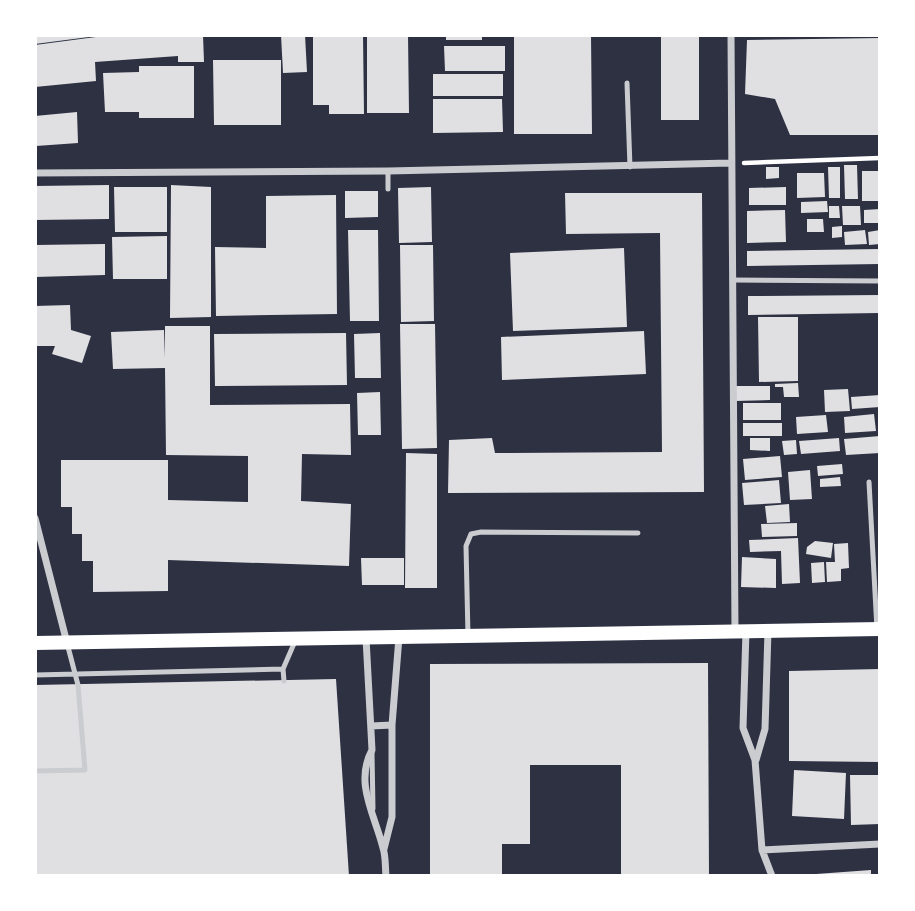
<svg xmlns="http://www.w3.org/2000/svg" width="915" height="911" font-family="'PT Serif',serif">
	<rect width="100%" height="100%" fill="#2d3142"/>
	<!-- building -->
	<path fill="#e0e0e3" d="M35,35H89V37L35,44Z
		M111,35H203L204,62H178V56L95,62L96,81L35,87V45Z
		M281,35H305L307,72L283,73Z
		M313,35H363L364,114H329V105H313Z
		M367,35H408L409,113H367Z
		M446,35H482V40H446Z
		M514,35H591L592,134H514Z
		M661,35H699V120H661Z
		M880,38V135H790L775,99L745,94L747,40Z
		M444,46H505V71H445Z
		M213,60H281V125H214Z
		M139,66H194V118H139V112H105L103,73L139,72Z
		M433,74H503V96H433Z
		M433,99H502L503,132L433,133Z
		M77,112L78,143L36,146L35,116Z
		M844,165H857L858,199H845Z
		M766,167H779V178L766,179Z
		M828,167H840V198H829Z
		M862,171H880V201H862Z
		M797,173H824L825,197L797,198Z
		M109,185V219L35,220V186Z
		M171,185L211,187V317L170,318Z
		M114,187H167V232H115Z
		M431,187L432,242L399,243L398,188Z
		M786,187V205H749V188Z
		M345,191H378V217L345,218Z
		M565,193H702L704,492L448,493L449,440L492,438L495,453L662,452L660,233L566,234Z
		M336,195L337,314L216,316L215,247L266,248V196Z
		M827,201L828,212L801,213V202Z
		M829,206H839L840,218H829Z
		M842,206H860L861,225H843Z
		M880,209V223H864V210Z
		M785,210L786,242L747,243V211Z
		M807,219H823L824,232H807Z
		M842,226V237L832,238V227Z
		M348,230H378L379,321H350Z
		M865,230L867,244L845,245L844,232Z
		M880,230V244L869,245L868,232Z
		M167,236V279H113L112,237Z
		M105,244V275L35,277V245Z
		M400,245H433L434,321L401,322Z
		M624,248L627,327L513,331L510,253Z
		M880,249V264L747,266V251Z
		M880,295V313L748,315V296Z
		M70,305L71,330L91,336L82,363L52,354L55,346H35V306Z
		M758,317H798V381L759,382Z
		M400,324H435L437,448L402,449Z
		M165,326H210V405L350,404L351,455L302,454L301,501L351,504L349,566L168,560V591L93,592V561H82V534H72V507H61V460H168V500L248,502V456L166,455L165,368L113,369L111,332L164,330L165,358Z
		M644,331L646,374L502,380L501,337Z
		M346,333L347,385L215,386L214,334Z
		M380,333L381,378H355L354,334Z
		M798,383L799,397H784L783,387H775V384Z
		M735,386H770V400L735,401Z
		M848,389L850,411L825,412L824,390Z
		M380,392L381,435H358L357,393Z
		M880,395V407L852,409L851,397Z
		M743,403H781V420H743Z
		M874,414L876,431L845,433L844,417Z
		M826,415L828,432L797,434L796,417Z
		M743,423H782V436H743Z
		M880,436V453L846,455L844,439Z
		M750,438H770V451L750,450Z
		M839,438L840,451L801,454L799,441Z
		M796,440L797,454L784,455L782,441Z
		M406,453L437,454V588H405Z
		M780,456L782,477L745,480L743,459Z
		M842,464L843,474L818,476L817,466Z
		M810,470L812,499L790,500L788,472Z
		M840,477L841,486L820,487V479Z
		M779,480L781,503L744,505L742,483Z
		M789,504L790,522L767,523L765,506Z
		M797,523V536L762,537L761,524Z
		M798,538L800,583L782,584L781,551L750,552L749,540Z
		M815,541L833,543L831,558L806,554L807,547Z
		M848,543L849,568L841,569V581L827,582L826,562H835L834,544Z
		M742,557L776,559V588L741,587Z
		M361,558H404V585H362Z
		M824,562L825,582L812,583L811,563Z
		M708,663L709,876H621V765H530V844H502V876H430V664Z
		M880,669V762L789,761V671Z
		M336,679L349,876H35V685Z
		M794,770L846,773L844,819L792,816Z
		M850,775H879L880,824L851,825Z
		M871,870V876H816V874Z"/>
	<g fill="none" stroke-linecap="round" stroke-linejoin="round">
		<!-- path -->
		<path stroke="#fff" stroke-width="4.5" d="M744,163L880,158"/>
		<!-- service -->
		<path stroke="#caccd0" stroke-width="5" d="M627,83L630,167
			M388,189V171
			M732,280L880,281
			M869,482L877,629
			M468,636L466,546L471,534L481,532L638,533
			M283,669L284,681
			M35,675L283,669L296,639
			M372,753L373,809
			M35,771L85,770L78,685L67,643"/>
		<!-- minor -->
		<path stroke="#caccd0" stroke-width="7" d="M731,35L735,631
			M35,173L388,171L730,163
			M35,518L67,643
			M746,631L743,728L755,760L762,850L772,876
			M366,638L372,750C354,783 375,815 383,848C386,857 385,867 386,876
			M371,726L392,725
			M756,760L765,729L768,631
			M384,849L392,817V725L399,637
			M762,850L880,844"/>
		<!-- secondary -->
		<path stroke="#fff" stroke-width="14" d="M35,643L880,629"/>
	</g>
	<!-- border -->
	<rect width="915" height="911" fill="none" stroke="#ffffff" stroke-width="74"/>
</svg>
